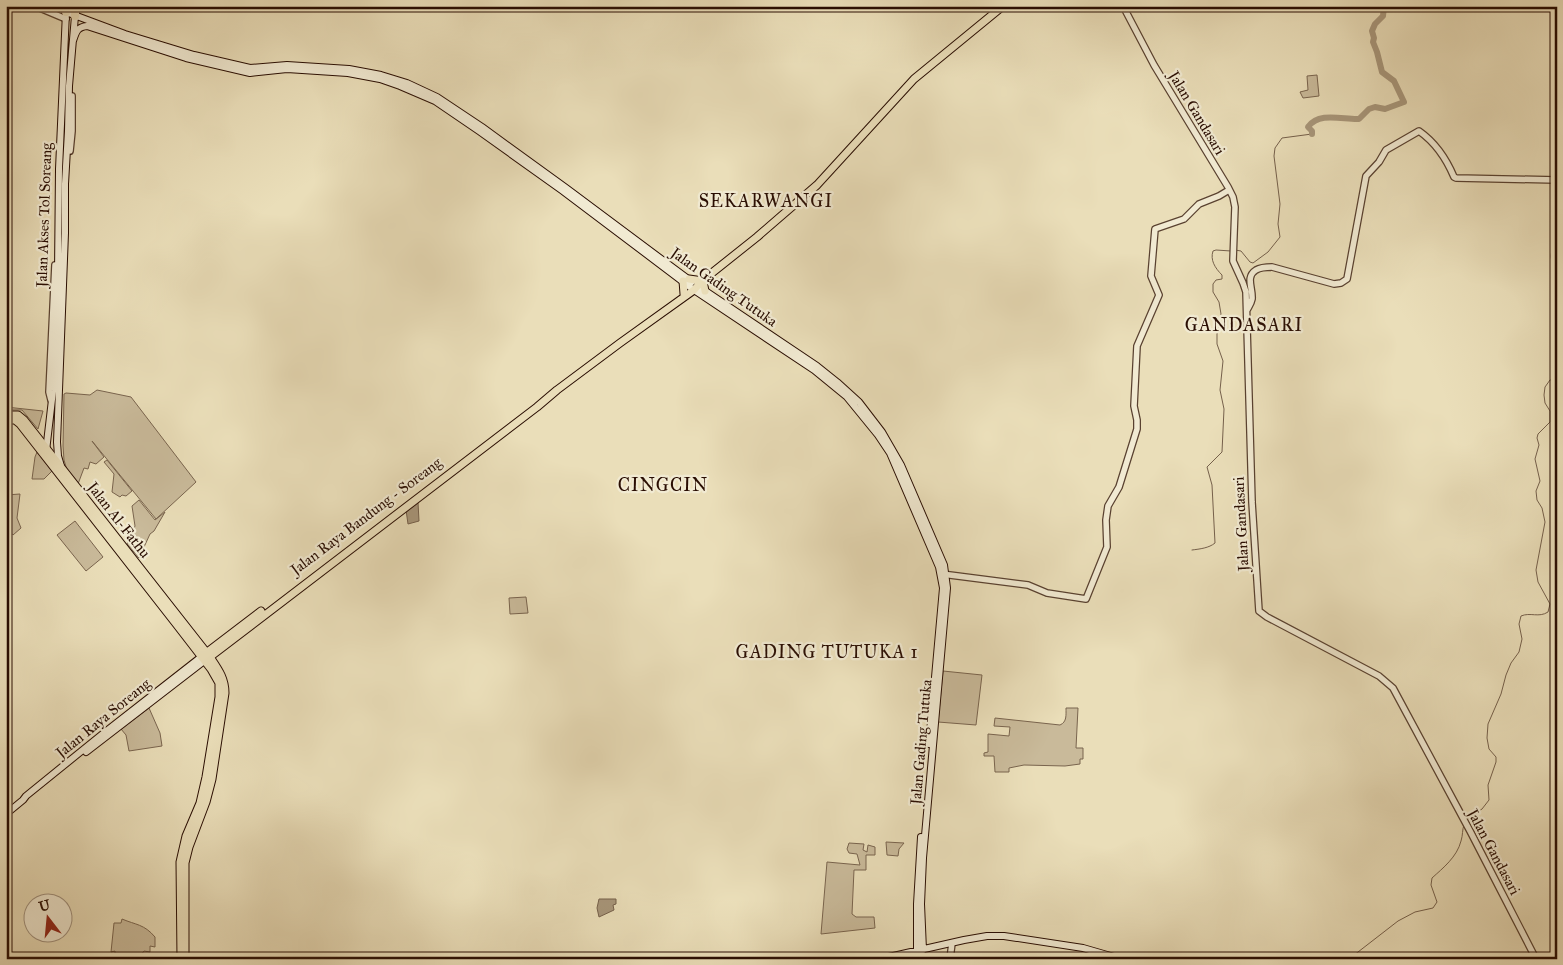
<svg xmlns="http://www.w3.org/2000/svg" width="1563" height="965" font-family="'IM FELL Great Primer',serif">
	<rect width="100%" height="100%" fill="#eadeb9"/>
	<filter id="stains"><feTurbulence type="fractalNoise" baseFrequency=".004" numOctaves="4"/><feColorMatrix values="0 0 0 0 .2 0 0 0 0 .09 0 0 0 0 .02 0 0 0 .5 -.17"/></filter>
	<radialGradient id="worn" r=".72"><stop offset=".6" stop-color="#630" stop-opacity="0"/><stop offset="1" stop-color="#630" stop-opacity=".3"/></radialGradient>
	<!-- green -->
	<path fill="#c9ba9a" stroke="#79644e" d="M1317,75L1319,96L1303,98L1300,92L1308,90L1307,76Z
		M97,390L131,397L196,482L156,519L92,441L104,457L96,464L90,462L88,469L84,468L78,484L67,470L64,460L63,446L64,394L66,393L90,395Z
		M6,407L43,411L38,429L22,410H6Z
		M37,452L52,471L44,479H32L35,457Z
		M107,460L132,491L126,496L122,495L120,497L112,492L114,474L104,462Z
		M20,494L17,518L21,528L13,535L6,527L8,525L6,522V495Z
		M139,500L155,520L165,512L154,531L150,534L139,558L127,544L135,526L132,506Z
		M75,521L103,557L86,571L57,535Z
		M526,597L528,613L510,614L509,598Z
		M943,671L982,675L976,725L938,722Z
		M149,708L160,733L162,746L129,751L126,735L121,729Z
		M1066,708H1078L1076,748H1083V759H1080V764L1065,766L1024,765L1009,768V772H995L994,756H984V753L988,752V734L1009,736L1010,727L994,726L995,718L1060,725C1067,722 1066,715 1066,708Z
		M886,842L904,843L899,849L898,856L887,855Z
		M849,843L864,844L863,850L867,852L868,845L875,847V855H866V870H854L852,914L856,917H874L875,928L821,934L827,862L860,865L857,854L849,853L847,849Z
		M122,919C136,925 144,924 155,937V947L150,946V952L144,951L141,955L115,956V951L111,952L114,923H121Z"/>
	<!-- water -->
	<path fill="#a8977b" stroke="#75604b" d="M418,502L419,521L408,524L406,510Z
		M599,899H616V904L613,905L614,910L599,917L597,908Z"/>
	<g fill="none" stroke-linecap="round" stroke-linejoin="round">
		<!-- stream -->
		<path stroke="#75604b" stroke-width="1" d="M1557,248L1552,251C1550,257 1551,262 1557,265
			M1235,250L1241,251L1250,262L1253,263L1268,252L1280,237L1278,224L1280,204L1274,156L1275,148L1282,138L1312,134
			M1192,550C1200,549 1209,548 1215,543L1212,485L1207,467L1222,452L1224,409L1220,390L1223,361L1217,344V334L1221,314L1219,302L1213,292V284L1216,280L1222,279V275C1215,268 1210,260 1213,251L1216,250L1231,251
			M1467,820L1482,809L1489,800L1488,785L1496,762V757L1489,749L1487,738L1488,724L1501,694L1506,675L1511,663L1519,652L1522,639L1519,624L1521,616C1530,612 1539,618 1548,612L1550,604L1538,582L1536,570L1545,522L1542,508L1537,500L1536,491L1540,481L1535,459L1539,445L1537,438L1538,434L1550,422V411L1545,403L1544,395L1545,387L1550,380L1557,379
			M1349,959L1398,921L1415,912L1433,908L1437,902L1431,885L1432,878C1443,868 1457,857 1461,841C1463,835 1462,830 1464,825"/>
		<!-- river -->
		<path stroke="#a8977b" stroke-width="6" d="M1312,134V131L1308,127C1319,111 1344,120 1359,119L1369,109L1375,107L1385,109L1404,102L1394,81L1382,72L1377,52L1373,42L1374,38L1372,31L1375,24L1383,16L1384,6"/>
		<defs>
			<path id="tertiary" d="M35,6L66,19
				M1123,6L1154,65L1228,187L1233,197L1235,207L1233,261L1243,283L1246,292L1252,502L1259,611L1267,617L1379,676L1393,688L1470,831L1536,959
				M70,151L72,131V96
				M1247,310C1249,306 1251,304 1252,299C1253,288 1245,277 1256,270C1261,267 1266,267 1272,267L1334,284L1341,283L1347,279L1366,176L1379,162L1386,150L1419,131C1436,143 1446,158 1454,177L1456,178L1557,180
				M51,400L49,392L55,265
				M942,574L1028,585L1047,593L1086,599L1107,547L1106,520L1108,506L1119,487L1137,429V420L1134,406L1137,346L1159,295L1151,276L1155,229L1184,219L1199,204L1219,196L1229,190
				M950,959L952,943"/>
			<path id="secondary" d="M73,41C76,32 77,27 87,26L186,58L250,73L287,69L348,73L380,79L400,86L435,101L479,131L563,191L694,290L814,370L847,397L878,435L890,453L939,567L943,588L929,744
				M701,288L817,366L837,382L859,402L882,432L901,465L944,565L947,588L923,858L921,904L923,950
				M46,451L53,391L58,274L59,169L66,12L125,34L194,55L250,68L287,65L349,69L381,75L407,83L437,97L482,127L566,188L692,282
				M61,466L58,456L57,442L65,233V184L68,131L69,86L75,16
				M86,752L204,661
				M6,814L23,800L26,796L105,732L201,657
				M917,951V904L921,837
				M880,959L964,940L987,936H1004L1083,948L1121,959"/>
			<path id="primary" d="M689,279L703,281L705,291
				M683,281L684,294
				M698,284L757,237L817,185L914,79L1003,6
				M202,656L261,611
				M206,660L537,407L557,390L620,343L694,290L700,283"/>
			<path id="trunk" d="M6,415H18L24,420L210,657C218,669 225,678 225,693L212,779L206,802L189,847L185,863V959
				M6,420H15L20,424L177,625L211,669L219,683V697L206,777L200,803L186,836L180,862L181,959"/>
			<path id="motorway" d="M52,8L60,6
				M66,12V6
				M75,16V6"/>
		</defs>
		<!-- tertiary casing -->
		<use href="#tertiary" stroke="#594130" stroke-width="8"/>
		<!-- secondary casing -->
		<use href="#secondary" stroke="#290d02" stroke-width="8"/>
		<!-- primary casing -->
		<use href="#primary" stroke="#290d02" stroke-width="9"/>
		<!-- trunk casing -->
		<use href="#trunk" stroke="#290d02" stroke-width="9"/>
		<!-- motorway casing -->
		<use href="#motorway" stroke="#290d02" stroke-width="9"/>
		<!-- tertiary -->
		<use href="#tertiary" stroke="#f1ead2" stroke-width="5.5"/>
		<!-- secondary -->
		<use href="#secondary" stroke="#f1ead2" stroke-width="6"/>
		<!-- primary -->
		<use href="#primary" stroke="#eadeb9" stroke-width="7"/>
		<!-- trunk -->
		<use href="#trunk" stroke="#eadeb9" stroke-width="7"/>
		<!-- motorway -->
		<use href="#motorway" stroke="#eadeb9" stroke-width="8"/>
	</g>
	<g text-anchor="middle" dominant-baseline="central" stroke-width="4.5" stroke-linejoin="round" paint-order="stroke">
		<!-- street labels -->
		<g font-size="15" fill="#290d02" stroke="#f1ead2">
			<text transform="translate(1197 113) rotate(59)">Jalan Gandasari</text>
			<text transform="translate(44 215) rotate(-88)">Jalan Akses Tol Soreang</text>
			<text transform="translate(724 287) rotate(35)">Jalan Gading Tutuka</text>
			<text transform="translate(366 516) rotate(-37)">Jalan Raya Bandung - Soreang</text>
			<text transform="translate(119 520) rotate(52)">Jalan Al-Fathu</text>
			<text transform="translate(1241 524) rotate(-93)">Jalan Gandasari</text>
			<text transform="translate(103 718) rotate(-39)">Jalan Raya Soreang</text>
			<text transform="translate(921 742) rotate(-85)">Jalan Gading Tutuka</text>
			<text transform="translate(1494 852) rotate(62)">Jalan Gandasari</text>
		</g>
		<!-- quarter labels -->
		<g font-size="18" letter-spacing="1" fill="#290d02" stroke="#f1ead2">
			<text x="766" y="201">SEKARWANGI</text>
			<text x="1244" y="325">GANDASARI</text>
			<text x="663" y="485">CINGCIN</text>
			<text x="827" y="652">GADING TUTUKA 1</text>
		</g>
	</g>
	<!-- margin -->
	<rect width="1563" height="965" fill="none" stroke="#eadeb9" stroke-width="25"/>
	<rect x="8" y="8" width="1548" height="950" fill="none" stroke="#290d02" stroke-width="2.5"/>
	<rect x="12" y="12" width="1538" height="940" fill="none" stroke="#290d02"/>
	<!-- north arrow -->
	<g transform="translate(48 918) rotate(344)"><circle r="24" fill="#f1ead2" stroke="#a1927f"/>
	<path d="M0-4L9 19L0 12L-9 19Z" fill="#8f2418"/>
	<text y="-8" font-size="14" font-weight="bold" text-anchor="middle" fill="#290d02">U</text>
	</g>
	<rect width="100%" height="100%" filter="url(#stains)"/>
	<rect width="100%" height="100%" fill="url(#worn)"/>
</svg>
